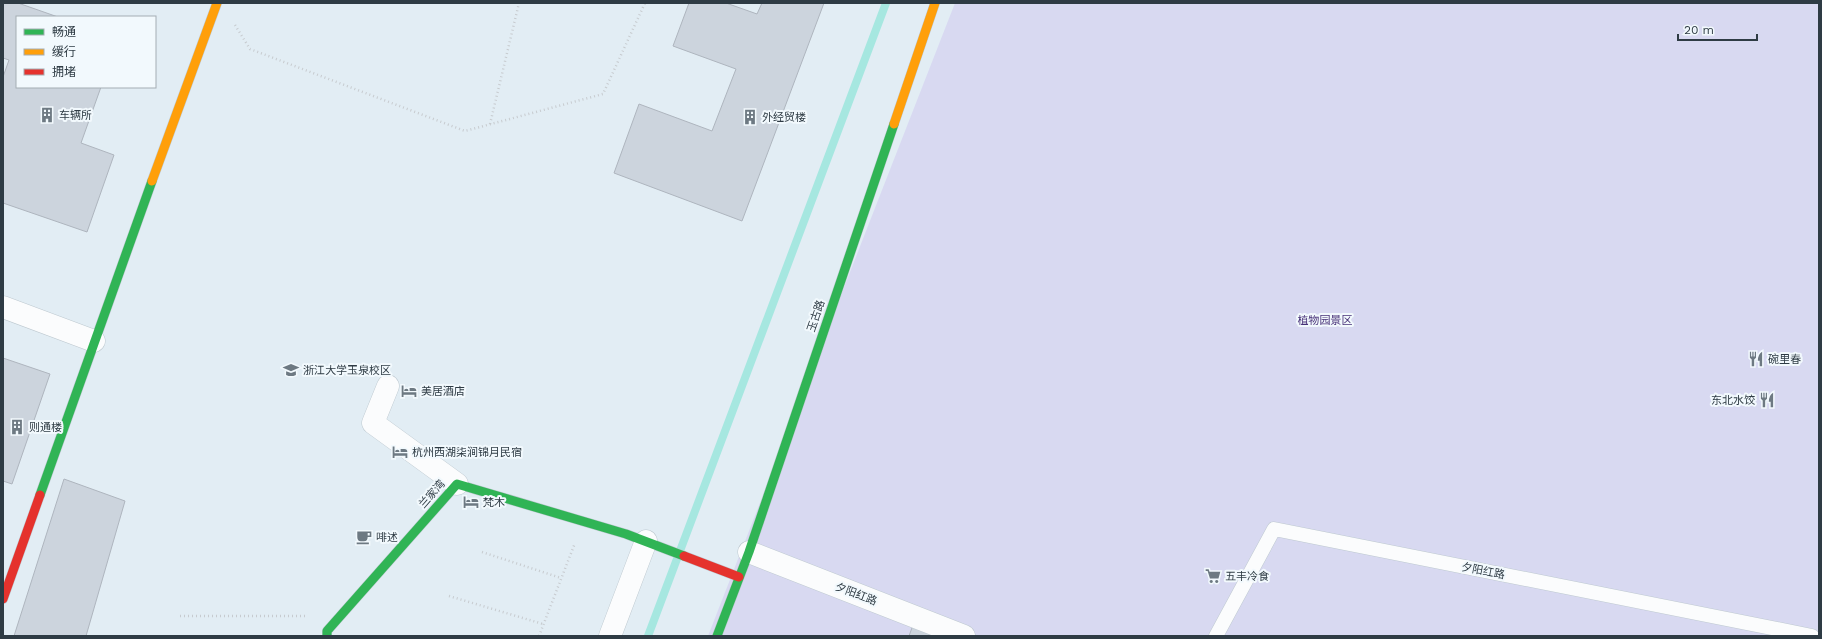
<svg xmlns="http://www.w3.org/2000/svg" width="1822" height="639" font-family="'Work Sans','Noto Sans SC',sans-serif">
	<rect width="100%" height="100%" fill="#e2edf4"/>
	<!-- green -->
	<path fill="#d8d9f1" d="M955,3H1819V636H708Z"/>
	<g fill="none" stroke-linecap="round" stroke-linejoin="round">
		<!-- stream -->
		<path stroke="#a6e7e0" stroke-width="8" d="M648,636L886,3"/>
	</g>
	<!-- building -->
	<path fill="#ccd4dd" stroke="#aeb5be" d="M3,3H18L58,17H17V87H101L81,143L114,155L87,232L3,203V77L9,60L3,58Z
		M689,3H726L757,14L762,3H824L742,221L614,173L639,104L712,131L736,69L673,46Z
		M3,358L50,374L12,484L3,481Z
		M64,479L125,501L86,636H14Z
		M913,625L942,636H909Z"/>
	<g fill="none" stroke-linecap="round" stroke-linejoin="round">
		<defs>
			<path id="lane" d="M1216,636L1274,529L1812,636"/>
			<path id="street" d="M3,307L94,341
				M388,386L373,423L457,484
				M749,552L964,636
				M610,636L646,541"/>
			<path id="fast" d="M40,495L152,181
				M327,636V631L457,484L626,534L684,556
				M717,636L749,552L894,124"/>
			<path id="slow" d="M894,124L935,3
				M152,181L217,3"/>
			<path id="jam" d="M684,556L739,577
				M3,599L40,495"/>
		</defs>
		<!-- lane casing -->
		<use href="#lane" stroke="#bec9d0" stroke-width="15"/>
		<!-- street casing -->
		<use href="#street" stroke="#bec9d0" stroke-width="23"/>
		<!-- fast casing -->
		<use href="#fast" stroke="#bec9d0" stroke-width="10"/>
		<!-- slow casing -->
		<use href="#slow" stroke="#bec9d0" stroke-width="10"/>
		<!-- jam casing -->
		<use href="#jam" stroke="#bec9d0" stroke-width="10"/>
		<!-- path -->
		<path stroke="#c7cbcf" stroke-width="2.5" stroke-dasharray="1 3" stroke-linecap="butt" d="M235,25L250,49L465,131L603,94L645,3
			M490,124L519,3
			M482,552L561,578
			M449,596L543,624
			M180,616H308
			M539,636L575,543"/>
		<!-- lane -->
		<use href="#lane" stroke="#fbfcfd" stroke-width="14"/>
		<!-- street -->
		<use href="#street" stroke="#fbfcfd" stroke-width="22"/>
		<!-- fast -->
		<use href="#fast" stroke="#30b455" stroke-width="9"/>
		<!-- slow -->
		<use href="#slow" stroke="#ff9f0a" stroke-width="9"/>
		<!-- jam -->
		<use href="#jam" stroke="#e5322d" stroke-width="9"/>
	</g>
	<!-- icons -->
	<defs>
		<symbol id="building-bare" viewBox="-9 -9 18 18"><path d="M-4-6H4V6H1V3H-1V6H-4ZM-2.5-4.3h1.7v1.8h-1.7ZM.8-4.3h1.7v1.8H.8ZM-2.5-1h1.7V.8h-1.7ZM.8-1h1.7V.8H.8Z" fill="#6d7982" stroke="#f2f9fd" stroke-width="2.5" paint-order="stroke"/></symbol>
		<symbol id="restaurant-bare" viewBox="-9 -9 18 18"><path d="M-5-6h1v4h1v-4h1v4h1v-4h1v5L-1.5 .5V6h-2V.5L-5-1ZM5-6V6H3V1.5H1.5Q1.5-4 5-6Z" fill="#6d7982" stroke="#f2f9fd" stroke-width="2.5" paint-order="stroke"/></symbol>
		<symbol id="university-bare" viewBox="-9 -9 18 18"><path d="M0-5L7-2L0 1L-7-2ZM-4 1L0 2.5L4 1V4Q0 6-4 4Z" fill="#6d7982" stroke="#f2f9fd" stroke-width="2.5" paint-order="stroke"/></symbol>
		<symbol id="hotel-bare" viewBox="-9 -9 18 18"><path d="M-6-4.5h1.5V1H6V5H4.5V3h-9V5H-6ZM-4 0a1.8 1.8 0 1 1 3.6 0ZM.5 0V-2.5h3Q6-2.5 6 0Z" fill="#6d7982" stroke="#f2f9fd" stroke-width="2.5" paint-order="stroke"/></symbol>
		<symbol id="cafe-bare" viewBox="-9 -9 18 18"><path d="M-5.5-4.5H6V0H3Q3 3.5 0 3.5H-2.5Q-5.5 3.5-5.5 0ZM3-3.2v2h1.7v-2ZM-6 4.5H4V6H-6Z" fill="#6d7982" stroke="#f2f9fd" stroke-width="2.5" paint-order="stroke"/></symbol>
		<symbol id="supermarket-bare" viewBox="-9 -9 18 18"><path d="M-6-5.5h2.5l.6 2H6L4.5 2H-2.5L-4.4-4H-6ZM-1.5 3.2a1.3 1.3 0 1 0 .1 0ZM3 3.2a1.3 1.3 0 1 0 .1 0Z" fill="#6d7982" stroke="#f2f9fd" stroke-width="2.5" paint-order="stroke"/></symbol>
	</defs>
	<g fill-rule="evenodd">
		<use href="#building-bare" x="36" y="104" width="22" height="22"/>
		<use href="#building-bare" x="739" y="106" width="22" height="22"/>
		<use href="#restaurant-bare" x="1745" y="348" width="22" height="22"/>
		<use href="#university-bare" x="280" y="359" width="22" height="22"/>
		<use href="#hotel-bare" x="398" y="380" width="22" height="22"/>
		<use href="#restaurant-bare" x="1756" y="389" width="22" height="22"/>
		<use href="#building-bare" x="6" y="416" width="22" height="22"/>
		<use href="#hotel-bare" x="389" y="441" width="22" height="22"/>
		<use href="#hotel-bare" x="460" y="491" width="22" height="22"/>
		<use href="#cafe-bare" x="353" y="526" width="22" height="22"/>
		<use href="#supermarket-bare" x="1202" y="565" width="22" height="22"/>
	</g>
	<g text-anchor="middle" dominant-baseline="central" stroke-width="4" stroke-linejoin="round" paint-order="stroke">
		<!-- poi labels -->
		<g font-size="11" fill="#2e3b44" stroke="#f2f9fd" text-anchor="start">
			<text x="59" y="115">车辆所</text>
			<text x="762" y="117">外经贸楼</text>
			<text x="1768" y="359">碗里春</text>
			<text x="303" y="370">浙江大学玉泉校区</text>
			<text x="421" y="391">美居酒店</text>
			<text x="1755" y="400" text-anchor="end">东北水饺</text>
			<text x="29" y="427">则通楼</text>
			<text x="412" y="452">杭州西湖柒涧锦月民宿</text>
			<text x="483" y="502">梵木</text>
			<text x="376" y="537">啡述</text>
			<text x="1225" y="576">五丰冷食</text>
		</g>
		<!-- street labels -->
		<g font-size="11" fill="#2e3b44" stroke="#f2f9fd">
			<text transform="translate(816 316) rotate(-71)">玉古路</text>
			<text transform="translate(432 494) rotate(-49)">兰家湾</text>
			<text transform="translate(1483 571) rotate(11)">夕阳红路</text>
			<text transform="translate(856 594) rotate(21)">夕阳红路</text>
		</g>
		<!-- park labels -->
		<g font-size="11" fill="#473178" stroke="#f2f9fd">
			<text x="1325" y="320">植物园景区</text>
		</g>
	</g>
	<!-- border -->
	<rect width="1822" height="639" fill="none" stroke="#2e3b44" stroke-width="8"/>
	<!-- legend -->
	<rect x="16" y="16" width="140" height="72" fill="#f2f9fd" stroke="#a4adb3"/>
	<rect x="24" y="29" width="20" height="6" fill="#30b455" stroke="#a4adb3"/>
	<text x="52" y="36" font-size="12" fill="#2e3b44">畅通</text>
	<rect x="24" y="49" width="20" height="6" fill="#ff9f0a" stroke="#a4adb3"/>
	<text x="52" y="56" font-size="12" fill="#2e3b44">缓行</text>
	<rect x="24" y="69" width="20" height="6" fill="#e5322d" stroke="#a4adb3"/>
	<text x="52" y="76" font-size="12" fill="#2e3b44">拥堵</text>
	<!-- scale -->
	<path d="M1678 34v6h79v-6" fill="none" stroke="#2e3b44" stroke-width="2"/>
	<text x="1684" y="34" font-size="12" fill="#2e3b44" stroke="#f2f9fd" stroke-width="3" paint-order="stroke">20 m</text>
</svg>
